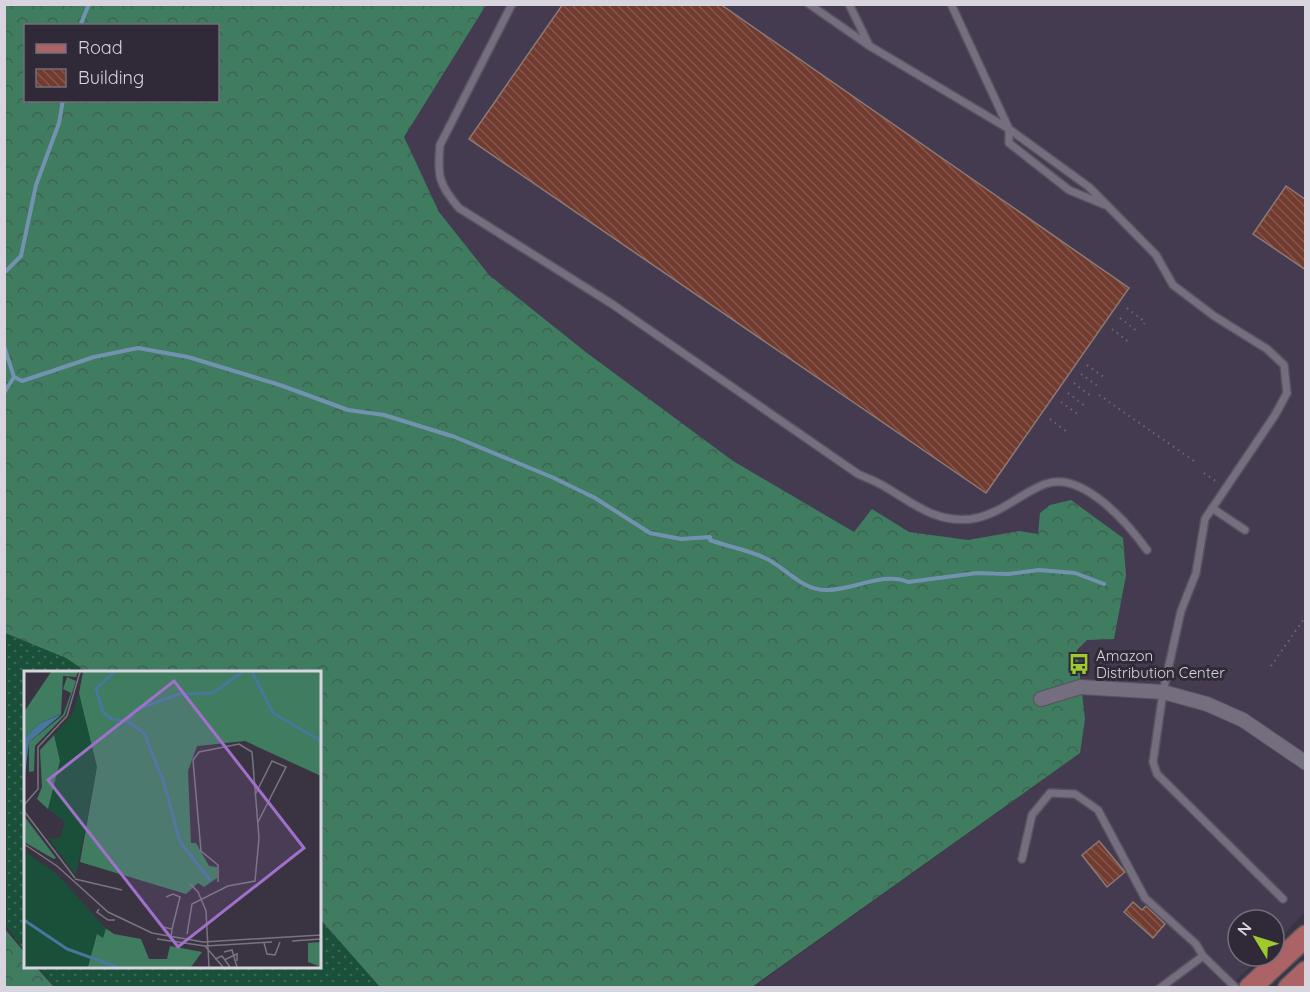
<svg xmlns="http://www.w3.org/2000/svg" width="1310" height="992" font-family="Quicksand,sans-serif">
	<defs>
		<pattern id="grass-dots" width="8" height="8" patternUnits="userSpaceOnUse" patternTransform="scale(1.5)"><rect width="8" height="8" fill="#1a5039"/><path d="M2 2h.1M6 6h.1" fill="none" stroke="#3b6855" stroke-width="1.8" stroke-linecap="round"/></pattern>
		<pattern id="forest-crowns" width="20" height="18" patternUnits="userSpaceOnUse" patternTransform="scale(1.5)"><rect width="20" height="18" fill="#3f7c60"/><path d="M2 6a3 3 0 1 1 6 0M12 15a3 3 0 1 1 6 0" fill="none" stroke="#406153"/></pattern>
		<pattern id="building-back-hatch" width="6" height="6" patternUnits="userSpaceOnUse" patternTransform="scale(1.5)"><rect width="6" height="6" fill="#713b2f"/><path d="M-1 5l2 2M0 0l6 6M5-1l2 2" fill="none" stroke="#84564d"/></pattern>
	</defs>
	<rect width="100%" height="100%" fill="#3a3442"/>
	<!-- built -->
	<path fill="#443b50" d="M433,5H1305V912L1274,945V920H1238V956H1262L1237,979L1226,987H762L759,983L1080,753L1081,673L1069,592L627,545L392,138Z"/>
	<!-- grass -->
	<path fill="url(#grass-dots)" d="M4,633L66,658L87,672H26L25,951L5,925Z
		M320,919L380,987H55L38,967L320,966Z"/>
	<!-- forest -->
	<path fill="url(#forest-crowns)" fill-rule="evenodd" d="M4,5H486L404,137L439,212L489,275L587,353L733,461L854,532L872,509L909,532L968,540L1019,531L1038,534L1040,513L1050,505L1071,500L1123,538L1126,575L1114,639L1087,640L1077,650L1085,719L1080,753L752,987H380L320,919V672H87L66,658L5,633ZM26,26H218V100H26Z
		M4,928L25,953L26,966L36,967L54,987H5Z"/>
	<g fill="none" stroke-linecap="round" stroke-linejoin="round">
		<!-- stream -->
		<path stroke="#7293b0" stroke-width="4" d="M80,26L89,4
			M4,273L21,256L36,185L59,123L63,100
			M4,346L14,377
			M14,377L22,381L94,357L138,348L188,357L280,385L348,410L384,415L455,437L554,478L595,498L650,533L681,539L710,537V540C729,547 750,550 767,559C787,569 802,590 826,590C851,591 884,571 908,582L977,573L1008,574L1039,570L1075,573L1104,584
			M4,393L14,377"/>
	</g>
	<!-- building -->
	<path fill="url(#building-back-hatch)" stroke="#8e7974" stroke-width="1.5" d="M563,4H720L1129,288L986,493L469,139Z
		M1286,186L1306,200V270L1253,234Z
		M1099,841L1125,872L1107,887L1082,855Z
		M1133,902L1142,910L1146,906L1165,924L1153,938L1124,912Z"/>
	<g fill="none" stroke-linecap="round" stroke-linejoin="round">
		<defs>
			<path id="lane" d="M512,4L440,145C437,176 439,185 459,208L612,304L858,474C867,478 878,482 887,488C914,504 936,523 971,519C1000,515 1019,494 1045,484C1083,470 1129,525 1147,550
				M809,4L868,45L1009,129L1089,187L1156,255L1173,285L1214,316L1267,349L1284,365L1287,393L1275,415L1205,519L1196,573L1181,611L1163,692L1153,762L1157,774L1283,899
				M849,4L868,43
				M951,4L1009,129V143L1069,190L1105,205
				M1212,508L1245,530
				M1022,859L1032,815L1050,793L1075,794L1098,810L1145,898L1196,944L1203,956
				M1160,988L1203,956L1236,988"/>
			<path id="street" d="M1041,699L1080,687L1163,692L1207,704L1243,720L1306,763"/>
			<path id="primary" d="M1250,988L1306,936
				M1289,988L1306,972"/>
		</defs>
		<!-- lane casing -->
		<use href="#lane" stroke="#58535f" stroke-width="10"/>
		<!-- street casing -->
		<use href="#street" stroke="#58535f" stroke-width="16"/>
		<!-- primary casing -->
		<use href="#primary" stroke="#58535f" stroke-width="24"/>
		<!-- path -->
		<path stroke="#6d6874" stroke-width="2" stroke-dasharray="1.5 4.5" stroke-linecap="butt" d="M1127,308L1145,322L1144,324
			M1120,318L1138,332
			M1112,329L1130,343
			M1087,365L1105,378
			M1081,374L1099,387
			M1074,383L1092,397
			M1068,393L1085,406
			M1099,395L1194,461
			M1061,402L1079,415
			M1050,419L1067,432
			M1204,473L1217,482
			M1271,666L1306,616"/>
		<!-- lane -->
		<use href="#lane" stroke="#746e7e" stroke-width="7"/>
		<!-- street -->
		<use href="#street" stroke="#746e7e" stroke-width="14"/>
		<!-- primary -->
		<use href="#primary" stroke="#ab6366" stroke-width="21"/>
	</g>
	<!-- icons -->
	<defs>
		<symbol id="bus-bare" viewBox="-9 -9 18 18"><path d="M-5-6H5V4H4V6H2V4H-2V6H-4V4H-5ZM-3.5-4V0h7V-4ZM-3.5 1.2v1.5H-2V1.2ZM2 1.2v1.5H3.5V1.2Z" fill="#9eca2e" stroke="#302a38" stroke-width="2.5" paint-order="stroke"/></symbol>
	</defs>
	<g fill-rule="evenodd">
		<use href="#bus-bare" x="1064" y="649" width="30" height="30"/>
	</g>
	<g text-anchor="middle" dominant-baseline="central" stroke-width="6" stroke-linejoin="round" paint-order="stroke">
		<!-- poi labels -->
		<g font-size="15" fill="#d8d5de" stroke="#302a38" text-anchor="start">
			<text x="1096" y="655">Amazon<tspan x="1096" dy="17">Distribution Center</tspan></text>
		</g>
	</g>
	<!-- overview -->
	<g transform="translate(24 671)">
		<rect width="297" height="297" fill="#3a3442"/>
		<path d="M55,22L73,96L52,204L24,167H36L41,151L24,138L36,90L30,64L48,44Z" fill="#1a5039"/>
		<path d="M27,1H54L52,6L39,5L37,43L14,53L0,68V41ZM59,1H297V105L221,70L173,75L164,100L167,172H172L185,195L193,196V207L180,216L174,212L162,223L56,191L73,96L55,22ZM43,6L52,10L41,44L11,75L10,100L5,101V71L39,44L47,22L39,18ZM30,64L36,90L24,138L13,128L18,116L16,79ZM0,145L32,187L30,188L0,171ZM62,244L90,263L117,268L125,288H143L146,275L178,281L167,296H34ZM297,271V296L284,291V272Z" fill="#3f7c60"/>
		<path d="M0,180L34,204L82,258L79,267L73,263L64,296H0Z" fill="#1a5039"/>
		<path d="M38,43L5,71L0,112V68L14,53Z" fill="#47779c"/>
		<path fill="none" stroke="#47779c" stroke-width="3" d="M90,1L72,18L79,41L87,48L103,50L120,62L140,112L156,171L186,209M228,1L249,42L297,70M104,49L111,39L155,23L189,22L218,1M0,249L43,278L93,296"/>
		<path fill="none" stroke="#797480" stroke-width="1.5" d="M231,124L248,90L262,96L234,151M0,134L14,118V76L43,45L56,1M0,140L51,207M0,173L33,195L84,241L128,262L179,271L297,264M51,208L98,219M165,212L174,221L182,240L185,296M142,226L149,223L156,226L148,258M75,238L73,241L84,249H91M139,256L148,258L147,267M163,263L168,233L204,215L231,210L235,167L228,81L215,73L175,81L169,89L177,180L194,194V211M133,268L181,275L248,271M268,270L297,268M240,272L243,283L251,284L256,271M181,275L199,296M200,281L208,279L213,296M191,288L198,285L206,296M200,289L213,283V290"/>
		<path fill="#a070cb" fill-opacity="0.15" stroke="#a070cb" stroke-width="3" d="M150,10L280,177L154,276L24,109Z"/>
		<rect width="297" height="297" fill="none" stroke="#d8d5de" stroke-width="3"/>
	</g>
	<!-- border -->
	<rect width="1310" height="992" fill="none" stroke="#d8d5de" stroke-width="12"/>
	<!-- legend -->
	<rect x="24" y="24" width="195" height="78" fill="#302a38" stroke="#736e7a" stroke-width="1.5"/>
	<rect x="36" y="44" width="30" height="9" fill="#ab6366" stroke="#736e7a" stroke-width="1.5"/>
	<text x="78" y="54" font-size="18" fill="#d8d5de">Road</text>
	<rect x="36" y="69" width="30" height="18" fill="url(#building-back-hatch)" stroke="#736e7a" stroke-width="1.5"/>
	<text x="78" y="84" font-size="18" fill="#d8d5de">Building</text>
	<!-- north arrow -->
	<g transform="translate(1256 938) rotate(308)"><circle r="28" fill="#302a38" stroke="#736e7a" stroke-width="1.5"/>
	<path d="M0-4.5L10 22L0 15L-10 22Z" fill="#9eca2e"/>
	<text y="-9" font-size="16" font-weight="bold" text-anchor="middle" fill="#d8d5de">N</text>
	</g>
</svg>
